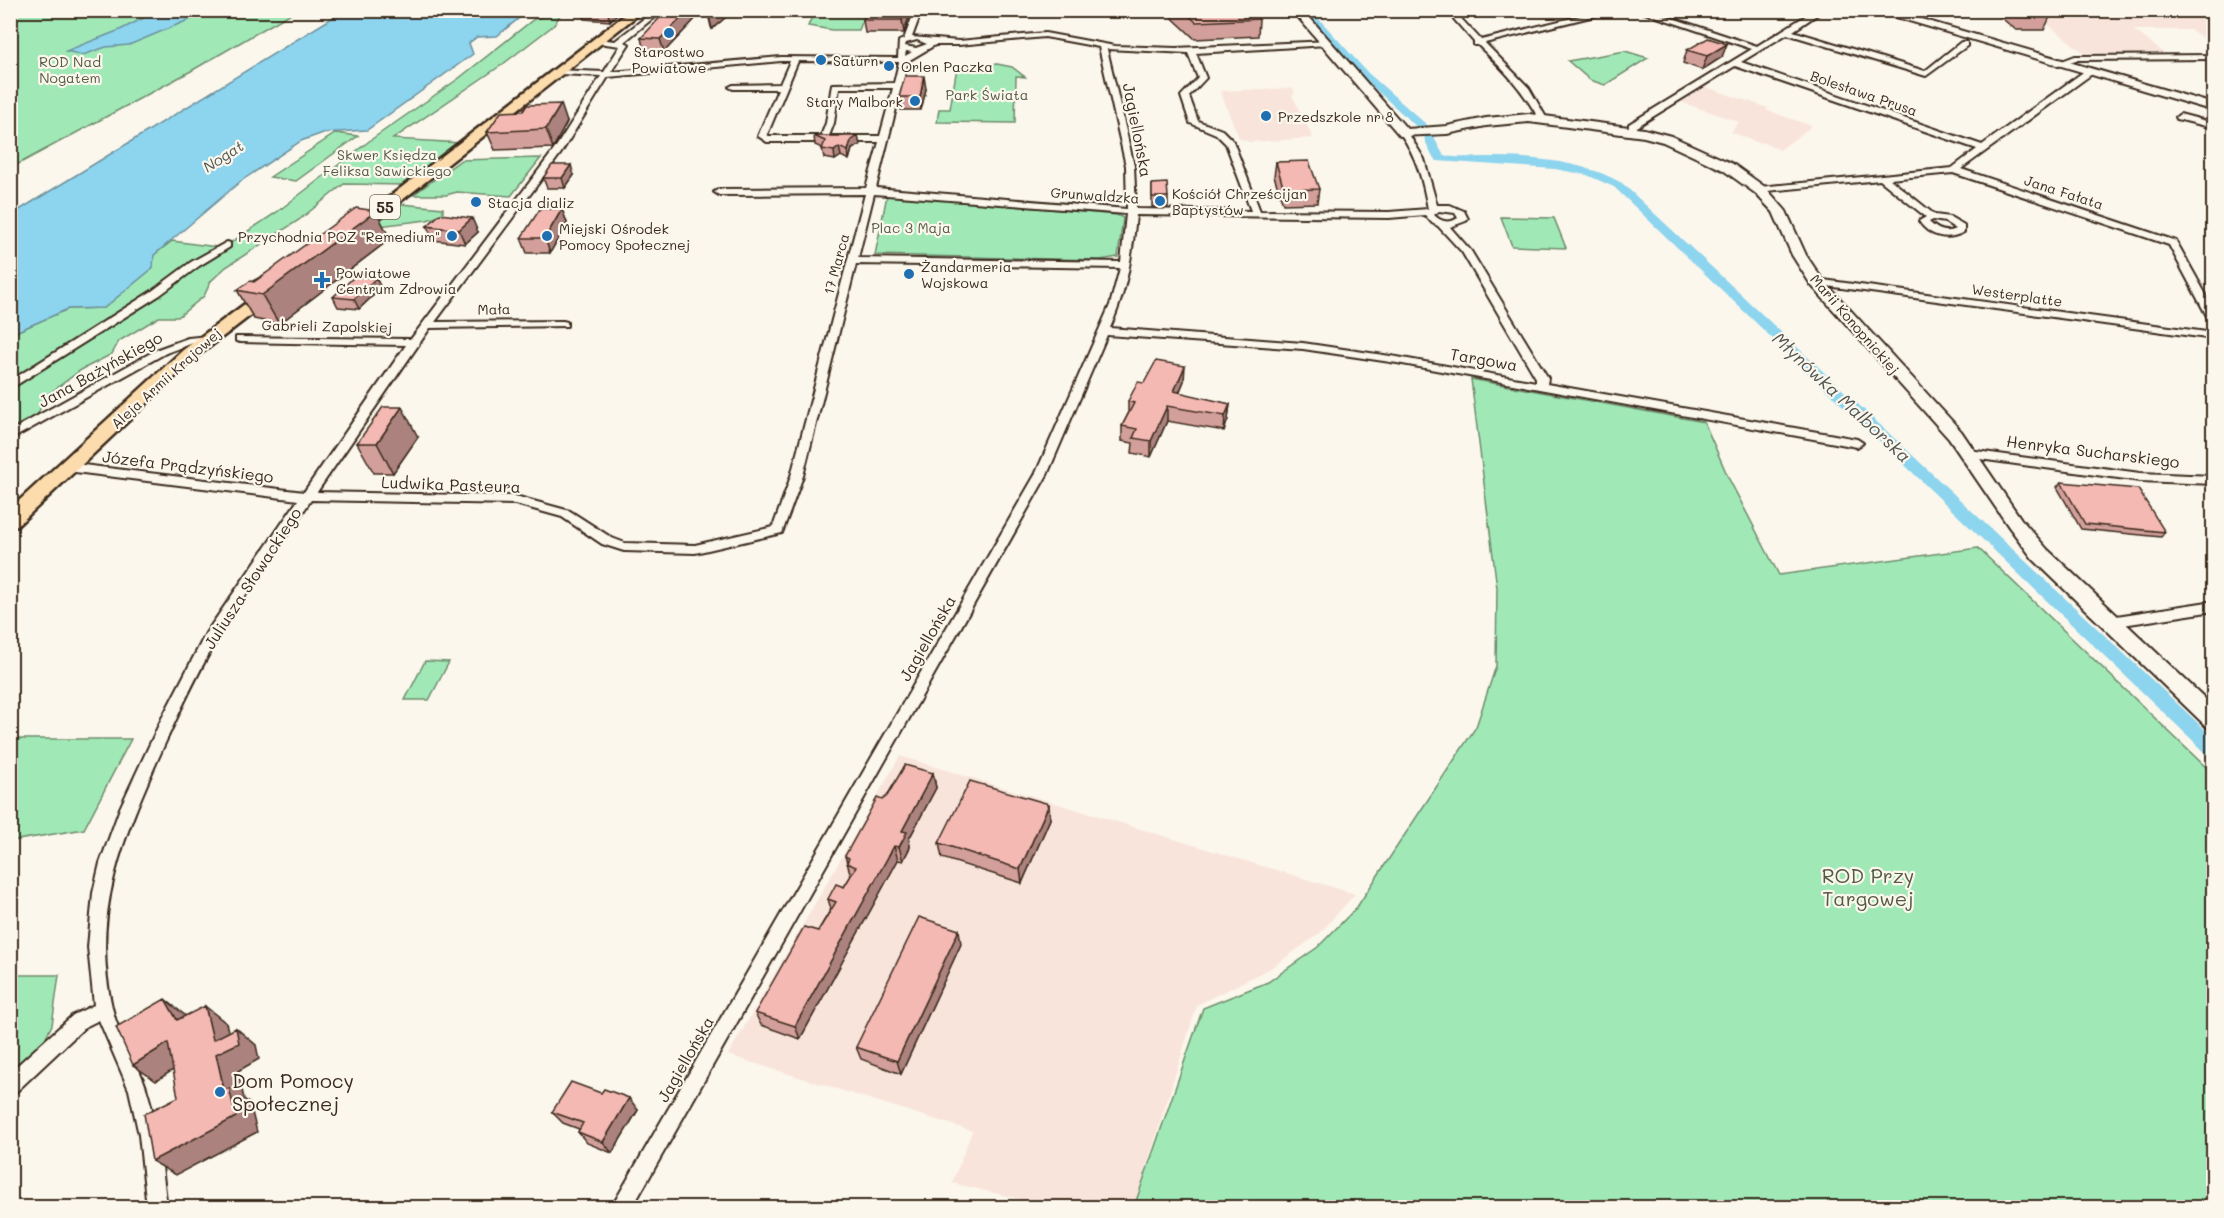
<svg xmlns="http://www.w3.org/2000/svg" width="2224" height="1218" font-family="Mali,sans-serif">
	<rect width="100%" height="100%" fill="#fbf7ec"/>
	<filter id="ink" filterUnits="userSpaceOnUse"><feTurbulence type="fractalNoise" baseFrequency=".0167" numOctaves="2"/><feDisplacementMap in="SourceGraphic" scale="12" xChannelSelector="R" yChannelSelector="G"/><feConvolveMatrix kernelMatrix="1 2 1 2 8 2 1 2 1" color-interpolation-filters="sRGB"/></filter>
	<g filter="url(#ink)">
		<!-- built -->
		<path fill="#f9e4db" d="M2031,11H2213V45L2191,30H2134L2164,53H2084Z
			M1706,87L1768,108L1766,110L1812,126L1780,150L1761,142L1759,143L1731,132L1739,122L1681,102Z
			M1293,88L1295,94L1292,95L1313,138L1249,142L1239,138L1220,91Z
			M900,756L1355,894L1319,934L1271,968L1197,1005L1134,1207H1053L952,1183L972,1131L728,1055Z"/>
		<!-- green -->
		<path fill="#a0e9b7" stroke="#6e8a6a" stroke-width="1.5" d="M11,11H295L191,71L11,168Z
			M562,12L554,25L503,64L393,139L461,143L407,185L344,184L299,220L226,267L211,281L204,296L178,317H159L119,341L112,354L81,370L46,396L35,420L11,433V388L277,212L372,139L458,79L534,19Z
			M813,15H865L859,30H832L808,26Z
			M1625,51L1648,58L1605,85L1590,80L1568,61Z
			M997,64L1012,67L1025,77L1016,76L1015,123L937,122L939,109H950L957,67Z
			M336,133L358,136L296,181L270,177Z
			M541,158L511,196L457,192L446,195H413L461,160Z
			M887,195L1117,215L1123,218L1118,257L1100,260L875,255Z
			M401,204L443,208V215L427,220L371,227Z
			M1501,217L1554,218L1566,248L1512,246Z
			M172,241L217,247L154,292L11,384V334L68,309L104,308L154,255Z
			M1471,379L1704,422L1729,479L1779,575L1978,548L2213,774V1207H1134L1203,1008L1268,982L1318,947L1357,907L1476,727L1496,666L1497,588Z
			M425,661L449,662L429,700H405Z
			M11,739H131L84,829L11,841Z
			M11,975H59L52,1025L11,1104Z"/>
		<!-- water -->
		<path fill="#8dd4ee" stroke="#6c909b" stroke-width="1.5" d="M159,10L210,11L129,45L106,47L83,55L66,51L120,30Z
			M345,10L528,11L497,36L477,37L469,43L473,54L367,130L323,133L301,141L241,181L154,255L153,268L104,308L68,309L11,334V215Z"/>
		<g fill="none" stroke-linecap="round" stroke-linejoin="round">
			<!-- canal -->
			<path fill="#8dd4ee" fill-rule="evenodd" d="M1302,10H1311L1368,73L1427,125V129H1419L1362,77Z
				M1429,135L1433,136L1444,156C1458,158 1472,157 1486,157C1531,157 1582,160 1622,183L2214,738V757L2208,755L1614,187L1587,175L1555,169L1437,161L1432,156L1424,138Z"/>
			<defs>
				<path id="street" d="M655,10H663L624,42L629,44L611,72L781,57L898,58L899,41L904,39L915,10H922L912,37L959,41L1045,33L1115,46L1176,48L1330,41V45H1327L1196,53L1206,78L1189,96L1198,121L1222,130L1233,141L1260,211L1389,212L1428,209C1423,181 1417,157 1400,133L1407,131L1424,159L1437,205H1450L1464,211L1468,219L1466,221L1450,227L1471,251L1548,378L1547,384L1857,439L1863,443L1857,447L1397,363L1303,349L1107,335L1047,475L632,1208H611L1035,475L1110,305L1120,268L856,264L803,476L782,533L695,553L624,551L602,544L562,517L515,504L311,500C280,547 245,592 217,640C196,675 179,713 162,750C124,835 90,912 112,1007C118,1037 139,1062 147,1091C159,1129 162,1169 167,1208H147L139,1135L129,1090L99,1020L85,1027L17,1091L10,1094V1072L73,1015L94,1005L88,947L93,893L100,863L120,808L162,718L206,633L298,500L67,471L61,467L67,463L304,492L406,345L240,342L236,341V337L411,339L554,150L601,76L560,74H557V70L604,72L620,46L598,43V39L615,41ZM1045,37L1099,47L1126,166L1127,209L876,188L908,61L935,45H959ZM917,40L927,44L916,48L905,46L906,43ZM1107,49L1188,53L1198,78L1181,96L1190,123L1216,134L1226,144L1251,211L1136,209L1134,166ZM906,51L912,52L905,56ZM781,61H790L780,84L733,85L729,87L733,89H778L758,136L767,142H879L866,188L719,189L714,192L719,195L865,194L791,476L773,527L695,545L625,543L612,538L570,511L515,496L317,492L430,328L567,326V322L563,321L435,322L561,153L608,77ZM798,61L899,62L894,83L832,84L826,123L821,136H769L767,135ZM839,88H893L880,136H829L834,123ZM874,194L1126,214L1121,262L858,258ZM1439,211L1455,213L1458,218C1449,224 1441,222 1434,215ZM1136,215L1389,218L1425,215L1432,223L1438,226L1462,252L1536,378V382L1397,357L1303,343L1110,328C1127,290 1132,256 1136,215Z
					M1446,10H1453L1481,40L1605,10H1619L1485,43L1529,88L1547,119L1543,122L1540,121C1522,88 1505,71 1478,45H1474V42Z
					M1636,10H1648L1757,46L1815,10H1824L1793,31L1925,71L1961,42H1967V46L1926,76L1787,34L1741,62L1982,145L2086,70H2092V74L1961,169L2176,241L2214,309V323L2209,320L2169,245L1953,173L1890,179L1935,215L1950,217L1964,225V232C1948,241 1929,237 1919,221L1926,217L1880,180L1757,192V188L1760,187L1952,168L1977,149L1735,66L1641,124L1636,127L1634,133H1628L1629,124L1752,49ZM1933,220L1945,222L1956,229C1946,234 1937,230 1929,222Z
					M2214,55V59L2076,60L2058,66L2054,64L2075,56Z
					M2180,114L2214,123V128L2177,119L2176,117Z
					M227,242L230,243V247L199,266L160,295L10,389V381L152,291L191,262Z
					M1816,279L2214,333V339L1812,284L1811,282Z
					M208,336L212,337V341L193,343L166,353L10,440V431L158,349L188,338Z
					M1969,450L2140,473L2214,476V484L2140,481L1965,457L1963,454Z
					M2214,601V611L2110,627L2103,622L2110,617Z"/>
				<path id="secondary" d="M1292,10H1303L1407,129L1447,126L1486,118L1529,114L1644,129L1671,136L1733,164L1765,187L1786,211L1806,255L1822,279L1961,431L2021,519L2047,549L2214,707V729L2207,727L2033,559L2009,527L1949,439L1811,285L1792,255L1773,212L1755,193L1723,170L1663,142L1644,137L1529,122L1486,126L1447,134L1400,136Z
					M1872,10H1890L2214,104V111Z"/>
				<path id="primary" d="M631,10H644L359,234H349L347,231L349,228Z
					M271,287L279,292L277,295L195,358L17,526L10,528V509L183,350L265,289Z"/>
			</defs>
			<!-- street casing -->
			<use href="#street" stroke="#3b2a1e" stroke-width="4"/>
			<!-- secondary casing -->
			<use href="#secondary" stroke="#3b2a1e" stroke-width="4"/>
			<!-- primary casing -->
			<use href="#primary" stroke="#3b2a1e" stroke-width="5"/>
			<!-- street -->
			<use href="#street" fill="#fbf7ec" fill-rule="evenodd"/>
			<!-- secondary -->
			<use href="#secondary" fill="#fbf7ec" fill-rule="evenodd"/>
			<!-- primary -->
			<use href="#primary" fill="#fcdcac" fill-rule="evenodd"/>
		</g>
		<!-- wall -->
		<path fill="#d29f9a" stroke="#3b2a1e" stroke-width="1.5" d="M582,10H621L610,21L584,19Z
			M710,10H734L712,29L711,27L708,14Z
			M911,10L904,33H865L863,20Z
			M1164,10H1248L1259,19L1258,36L1195,39Z
			M1992,10H2050L2048,15L2050,17L2044,30H2016Z
			M697,17L664,52L644,51L641,38Z
			M1687,50L1722,57L1702,70L1683,63Z
			M926,89L921,110H901L899,97Z
			M567,122L553,148L495,150L487,132Z
			M814,136L860,145L852,149L849,160L841,156L835,160L824,158L822,148L815,145Z
			M1276,162L1319,189L1317,203L1283,204L1274,176Z
			M574,175L565,188H547L543,178Z
			M1152,184L1168,197V207H1152Z
			M562,209L567,223L550,253H527L521,238Z
			M376,211L390,239L279,324L254,319L237,290Z
			M427,226L478,232L465,244L433,240Z
			M376,278L381,288L359,309L338,307L333,297Z
			M1184,381L1179,393L1230,404L1228,419L1224,431L1167,421L1151,457L1132,453L1133,443L1122,441V426L1128,414V401L1144,383Z
			M418,437L393,473H374L357,443Z
			M2061,482L2165,532L2161,537L2081,529L2057,487Z
			M933,773L936,788L909,839L910,847L903,861L898,860L800,1039L761,1025L755,1013L818,931L831,909L828,899L844,887L851,876L845,856L882,800Z
			M1050,819L1022,883L942,858L939,843Z
			M961,944L901,1074L861,1059L856,1047Z
			M638,1110L612,1153L587,1143L578,1132L579,1129L563,1123L552,1112Z"/>
		<!-- shaded-wall -->
		<path fill="#ab827d" stroke="#3b2a1e" stroke-width="1.5" d="M607,10H621L610,21Z
			M689,10H696L697,17L664,52L660,39Z
			M716,10H734L712,29L709,16Z
			M906,10H911L904,33L902,20Z
			M1727,44L1722,57L1702,70L1707,56Z
			M924,76L926,89L921,110L920,97Z
			M561,104L567,122L553,148L546,129Z
			M858,136L860,145L852,149L849,160L848,151L851,140Z
			M839,147L841,156L835,160L834,151Z
			M571,165L574,175L565,188L562,178Z
			M562,209L567,223L550,253L545,238Z
			M376,211L390,239L279,324L262,295Z
			M472,218L478,232L465,244L459,230Z
			M376,278L381,288L359,309L354,299Z
			M1185,366L1184,381L1173,407L1174,391Z
			M1230,404L1228,419L1224,431L1225,416Z
			M1167,406V421L1151,457V441Z
			M402,407L418,437L393,473L377,443Z
			M933,773L936,788L909,839L910,847L903,861L899,847L902,831Z
			M1049,804L1050,819L1022,883L1020,869Z
			M894,846L898,860L800,1039L795,1026Z
			M959,930L961,944L901,1074L897,1061Z
			M165,999L186,1016L177,1020Z
			M205,1006L226,1023L232,1046L236,1028L256,1045L259,1059L238,1071L244,1099L250,1104L257,1132L176,1175L152,1161L224,1090Z
			M168,1043L190,1059L156,1081L133,1065Z
			M629,1098L638,1110L612,1153L603,1142Z"/>
		<!-- building -->
		<path fill="#f4b9b3" stroke="#3b2a1e" stroke-width="1.5" d="M667,10H689L660,39L641,38Z
			M710,10H716L709,16L708,14Z
			M866,10H906L902,20H863Z
			M1183,10H1248L1259,19L1196,22Z
			M2014,10H2042L2050,17H2022Z
			M1708,38L1727,44L1707,56L1687,50Z
			M905,76H924L920,97H899Z
			M561,104L546,129L487,132L501,112L523,111L527,105Z
			M814,136H858L851,140L848,151L839,147L834,151L822,149L825,141Z
			M1309,161L1319,189L1284,190L1276,162Z
			M552,165H571L562,178H543Z
			M1167,183L1168,197H1152V184Z
			M356,208L376,211L262,295L237,290L250,281L254,282Z
			M540,209H562L545,238H521Z
			M440,214L472,218L459,230L427,226Z
			M355,276L376,278L354,299L333,297Z
			M1156,361L1185,366L1174,391L1230,404L1225,416L1167,406L1151,441L1133,438L1137,429L1122,426L1134,403L1128,401L1138,382L1144,383Z
			M383,407H402L377,443H357Z
			M2061,482L2138,489L2165,532L2085,524Z
			M905,765L933,773L902,831L907,832L899,847L894,846L795,1026L755,1013L804,927L818,931L836,902L828,899L836,884L844,887L856,867L847,863L849,858L845,856L877,798L882,800L887,796Z
			M970,781L1049,804L1020,869L939,843Z
			M919,917L959,930L897,1061L856,1047Z
			M165,999L177,1020L205,1006L213,1040L236,1028L239,1043L216,1054L224,1090L229,1088L236,1117L152,1161L144,1114L178,1097L168,1043L133,1065L116,1027Z
			M571,1082L601,1093L604,1089L629,1098L603,1142L578,1132L583,1123L552,1112Z"/>
	</g>
	<!-- markers -->
	<g fill="#1f6fb2" stroke="#fbf7ec" stroke-width="2">
		<circle cx="669" cy="33" r="6"/>
		<circle cx="821" cy="60" r="6"/>
		<circle cx="889" cy="66" r="6"/>
		<circle cx="915" cy="101" r="6"/>
		<circle cx="1266" cy="116" r="6"/>
		<circle cx="1160" cy="201" r="6"/>
		<circle cx="476" cy="202" r="6"/>
		<circle cx="452" cy="236" r="6"/>
		<circle cx="547" cy="236" r="6"/>
		<circle cx="909" cy="274" r="6"/>
		<path d="M319 271h6v6h6v6h-6v6h-6v-6h-6v-6h6z"/>
		<circle cx="220" cy="1092" r="6"/>
	</g>
	<g text-anchor="middle" dominant-baseline="central" stroke-width="4.5" stroke-linejoin="round" paint-order="stroke">
		<!-- far-poi labels -->
		<g font-size="14" fill="#3b2a1e" stroke="#fbf7ec" text-anchor="start">
			<text x="669" y="51" text-anchor="middle">Starostwo<tspan x="669" dy="16">Powiatowe</tspan></text>
			<text x="833" y="60">Saturn</text>
			<text x="901" y="66">Orlen Paczka</text>
			<text x="903" y="101" text-anchor="end">Stary Malbork</text>
			<text x="1278" y="116">Przedszkole nr 8</text>
			<text x="1172" y="193">Kościół Chrześcijan<tspan x="1172" dy="16">Baptystów</tspan></text>
			<text x="488" y="202">Stacja dializ</text>
			<text x="559" y="228">Miejski Ośrodek<tspan x="559" dy="16">Pomocy Społecznej</tspan></text>
			<text x="440" y="236" text-anchor="end">Przychodnia POZ "Remedium"</text>
			<text x="921" y="266">Żandarmeria<tspan x="921" dy="16">Wojskowa</tspan></text>
			<text x="336" y="272">Powiatowe<tspan x="336" dy="16">Centrum Zdrowia</tspan></text>
		</g>
		<!-- far-park labels -->
		<g font-size="14" fill="#545a44" stroke="#fbf7ec">
			<text x="70" y="61">ROD Nad<tspan x="70" dy="16">Nogatem</tspan></text>
			<text x="987" y="94">Park Świata</text>
			<text x="387" y="154">Skwer Księdza<tspan x="387" dy="16">Feliksa Sawickiego</tspan></text>
			<text x="911" y="227">Plac 3 Maja</text>
		</g>
		<!-- far-street labels -->
		<g font-size="14" fill="#3b2a1e" stroke="#fbf7ec">
			<text transform="translate(1864 93) rotate(19)">Bolesława Prusa</text>
			<text transform="translate(2064 192) rotate(18)">Jana Fałata</text>
			<text transform="translate(1095 195) rotate(4)">Grunwaldzka</text>
			<text transform="translate(836 264) rotate(-75)">17 Marca</text>
			<text transform="translate(2017 295) rotate(8)">Westerplatte</text>
			<text transform="translate(494 309) rotate(-1)">Mała</text>
			<text transform="translate(1855 324) rotate(49)">Marii Konopnickiej</text>
			<text transform="translate(327 326) rotate(1)">Gabrieli Zapolskiej</text>
			<text transform="translate(166 378) rotate(-42)">Aleja Armii Krajowej</text>
		</g>
		<!-- far-water labels -->
		<g font-size="15" font-style="italic" fill="#505452" stroke="#fbf7ec">
			<text transform="translate(223 156) rotate(-33)">Nogat</text>
		</g>
		<!-- shield labels -->
		<rect fill="#fbf7ec" stroke="#75685c" stroke-width="1.5" x="370" y="195" width="30" height="24" rx="4.5"/>
		<g font-size="15" font-weight="bold" fill="#3b2a1e">
			<text x="385" y="207">55</text>
		</g>
		<!-- street labels -->
		<g font-size="16" fill="#3b2a1e" stroke="#fbf7ec">
			<text transform="translate(1138 130) rotate(79)">Jagiellońska</text>
			<text transform="translate(1484 359) rotate(10)">Targowa</text>
			<text transform="translate(100 369) rotate(-29)">Jana Bażyńskiego</text>
			<text transform="translate(2093 451) rotate(7)">Henryka Sucharskiego</text>
			<text transform="translate(188 466) rotate(7)">Józefa Prądzyńskiego</text>
			<text transform="translate(451 484) rotate(2)">Ludwika Pasteura</text>
			<text transform="translate(252 578) rotate(-57)">Juliusza Słowackiego</text>
			<text transform="translate(927 638) rotate(-60)">Jagiellońska</text>
			<text transform="translate(685 1059) rotate(-60)">Jagiellońska</text>
		</g>
		<!-- water labels -->
		<g font-size="18" font-style="italic" fill="#505452" stroke="#fbf7ec">
			<text transform="translate(1842 397) rotate(43)">Młynówka Malborska</text>
		</g>
		<!-- near-park labels -->
		<g font-size="20" fill="#545a44" stroke="#fbf7ec">
			<text x="1868" y="875">ROD Przy<tspan x="1868" dy="23">Targowej</tspan></text>
		</g>
		<!-- near-poi labels -->
		<g font-size="20" fill="#3b2a1e" stroke="#fbf7ec" text-anchor="start">
			<text x="232" y="1080">Dom Pomocy<tspan x="232" dy="23">Społecznej</tspan></text>
		</g>
	</g>
	<!-- margin -->
	<rect width="2224" height="1218" fill="none" stroke="#fbf7ec" stroke-width="36"/>
	<rect x="18" y="18" width="2188" height="1182" fill="none" stroke="#3b2a1e" stroke-width="2" filter="url(#ink)"/>
</svg>
